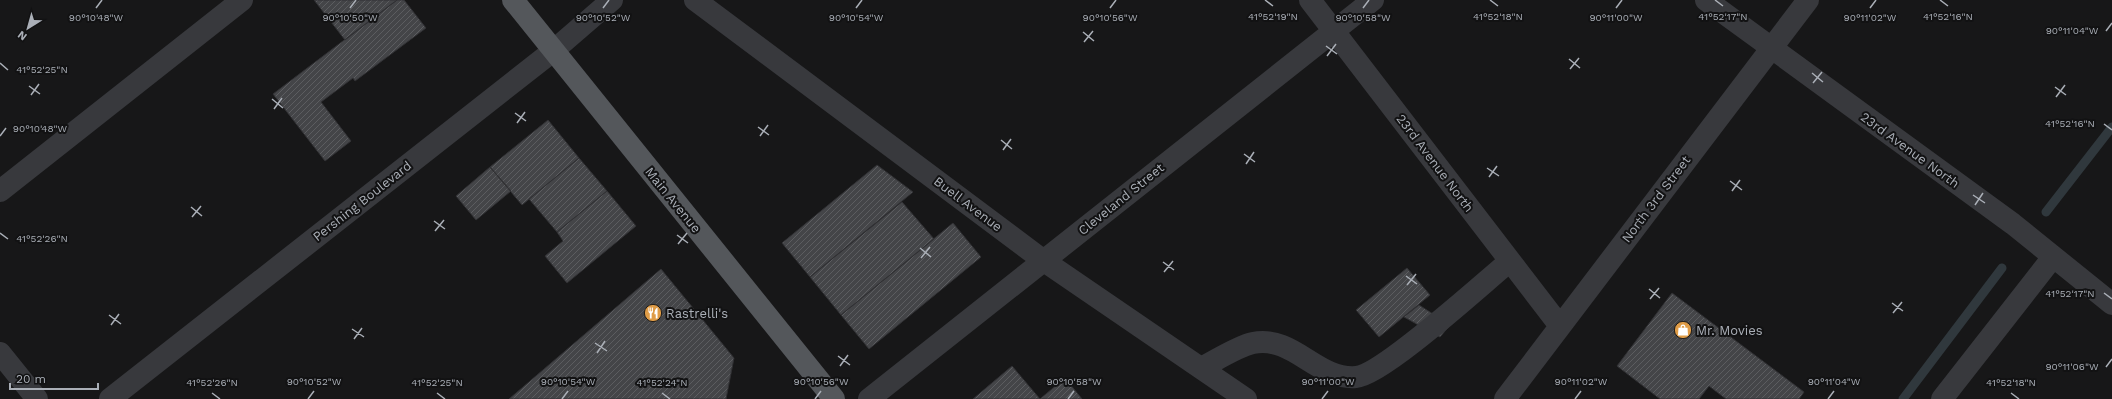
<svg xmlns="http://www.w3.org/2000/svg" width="2112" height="399" font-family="'Work Sans',sans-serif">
	<defs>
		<pattern id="building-hatch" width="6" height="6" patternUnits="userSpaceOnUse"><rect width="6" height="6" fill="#444548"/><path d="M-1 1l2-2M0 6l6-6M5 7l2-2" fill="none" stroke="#5c5d60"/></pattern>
	</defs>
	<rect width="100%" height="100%" fill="#171718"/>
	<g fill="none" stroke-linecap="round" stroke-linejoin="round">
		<!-- stream -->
		<path stroke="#30383d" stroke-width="9" d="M2046,212L2112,127
			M1903,399L2002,268"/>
	</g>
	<!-- building -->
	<path fill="url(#building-hatch)" stroke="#313134" d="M314,0H397L345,40Z
		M397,0H404L426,28L355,81L353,78L321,102L351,141L325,161L273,94Z
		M548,120L579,158L522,205L490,167Z
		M579,158L607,191L557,232L529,199Z
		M877,165L913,192L810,277L782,243Z
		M490,167L511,191L476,220L456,196Z
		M607,191L636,226L567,283L545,256L563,241L557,232Z
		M902,202L934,239L841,315L810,277Z
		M953,223L981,257L869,349L841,315Z
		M1407,268L1430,295L1379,337L1356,310Z
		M661,269L734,358L726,399H509Z
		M1672,293L1804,392L1799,399H1726L1709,386L1699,399H1660L1617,366Z
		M1419,305L1450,325L1440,337L1404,317Z
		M1012,366L1040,399H973Z
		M1065,378L1082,399H1040Z"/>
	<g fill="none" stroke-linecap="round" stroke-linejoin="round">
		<!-- minor -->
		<path stroke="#38393d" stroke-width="22" d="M695,0L1044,261L1246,399
			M1310,0L1560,326
			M1706,0L2013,224L2112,304
			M0,191L242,0
			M0,353L37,399
			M1201,368C1215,361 1238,346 1253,343C1294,335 1316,380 1356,377C1383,375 1483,283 1510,261
			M110,399L553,51L612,0
			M869,399L1373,0
			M1505,399L1808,0
			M1942,399L2053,257"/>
		<!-- major -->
		<path stroke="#54575b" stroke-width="22" d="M513,0L834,399"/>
	</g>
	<!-- ticks -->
	<path fill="none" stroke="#aaafb7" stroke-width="1.5" d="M1265,0L1273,6M1490,0L1498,6M1715,0L1723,6M1940,0L1948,6M96,8L102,0M350,8L356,0M603,8L609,0M856,8L862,0M1110,8L1116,0M1363,8L1369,0M1616,8L1622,0M1870,8L1876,0M2106,31L2112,23M1083,32L1094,41M1084,42L1093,31M1326,46L1337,54M1327,56L1336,44M1569,59L1580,68M0,63L8,70M1570,69L1579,58M1812,73L1823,82M1813,83L1822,72M29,86L40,94M2055,87L2066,95M31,95L39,84M2056,97L2065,85M272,99L283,108M274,109L282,98M515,113L526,121M517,123L525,112M2104,124L2112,130M758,127L769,135M0,136L6,128M760,136L768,125M1001,140L1012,149M1003,150L1011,139M1244,154L1255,162M1246,164L1254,152M1487,168L1499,176M1489,177L1497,166M1730,181L1742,190M1732,191L1740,180M1973,195L1985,203M1975,205L1983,193M191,207L202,216M192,217L201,206M434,221L445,229M435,231L444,220M0,233L8,239M677,235L688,243M678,244L687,233M920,248L931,257M921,258L930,247M1163,262L1174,270M1164,272L1173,261M1406,276L1417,284M1407,285L1416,274M1649,289L1660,298M2104,293L2112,299M1650,299L1659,288M1892,303L1903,311M1893,313L1902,302M109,315L121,324M111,325L119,314M352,329L364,337M354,339L362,328M595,343L607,351M597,353L605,341M838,356L850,365M840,366L848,355M2106,367L2112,359M212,393L220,399M437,393L445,399M662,393L670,399M2011,393L2019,399M308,399L314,391M562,399L568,391M815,399L821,391M1068,399L1074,391M1322,399L1328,391M1575,399L1581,391M1828,399L1834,391"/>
	<!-- icons -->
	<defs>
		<symbol id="restaurant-disc" viewBox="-11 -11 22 22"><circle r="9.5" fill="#df9c47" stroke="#121213"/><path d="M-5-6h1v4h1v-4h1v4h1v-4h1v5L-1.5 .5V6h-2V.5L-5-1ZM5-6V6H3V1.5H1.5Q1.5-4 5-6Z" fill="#fff"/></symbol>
		<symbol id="shop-disc" viewBox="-11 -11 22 22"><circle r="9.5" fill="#df9c47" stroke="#121213"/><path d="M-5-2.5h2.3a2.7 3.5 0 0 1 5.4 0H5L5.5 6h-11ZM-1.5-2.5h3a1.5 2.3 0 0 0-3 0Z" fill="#fff"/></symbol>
	</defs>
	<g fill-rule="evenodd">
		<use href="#restaurant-disc" x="643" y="303" width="20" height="20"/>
		<use href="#shop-disc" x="1673" y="320" width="20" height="20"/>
	</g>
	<g text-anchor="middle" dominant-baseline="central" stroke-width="4" stroke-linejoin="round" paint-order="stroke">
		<!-- street labels -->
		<g font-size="13" fill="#aaafb7" stroke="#121213">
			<text transform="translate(1910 150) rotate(36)">23rd Avenue North</text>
			<text transform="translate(1435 163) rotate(53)">23rd Avenue North</text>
			<text transform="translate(1121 199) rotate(-39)">Cleveland Street</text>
			<text transform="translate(1656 199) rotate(-53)">North 3rd Street</text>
			<text transform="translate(673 200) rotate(51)">Main Avenue</text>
			<text transform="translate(362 201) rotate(-38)">Pershing Boulevard</text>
			<text transform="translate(968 204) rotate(37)">Buell Avenue</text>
		</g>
		<!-- poi labels -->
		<g font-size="13" fill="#aaafb7" stroke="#121213" text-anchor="start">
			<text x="666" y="313">Rastrelli's</text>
			<text x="1696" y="330">Mr. Movies</text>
		</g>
	</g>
	<g font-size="10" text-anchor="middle" fill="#aaafb7" stroke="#121213" stroke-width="4" stroke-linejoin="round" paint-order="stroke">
		<text x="1273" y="20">41°52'19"N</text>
		<text x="1498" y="20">41°52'18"N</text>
		<text x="1723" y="20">41°52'17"N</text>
		<text x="1948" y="20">41°52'16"N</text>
		<text x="96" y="21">90°10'48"W</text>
		<text x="350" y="21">90°10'50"W</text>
		<text x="603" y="21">90°10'52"W</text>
		<text x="856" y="21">90°10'54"W</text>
		<text x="1110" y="21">90°10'56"W</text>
		<text x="1363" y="21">90°10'58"W</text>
		<text x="1616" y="21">90°11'00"W</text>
		<text x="1870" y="21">90°11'02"W</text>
		<text x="2072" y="34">90°11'04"W</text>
		<text x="42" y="73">41°52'25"N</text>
		<text x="2070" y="127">41°52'16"N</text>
		<text x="40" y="132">90°10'48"W</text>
		<text x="42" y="242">41°52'26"N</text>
		<text x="2070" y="297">41°52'17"N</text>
		<text x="2072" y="370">90°11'06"W</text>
		<text x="314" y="385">90°10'52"W</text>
		<text x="568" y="385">90°10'54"W</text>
		<text x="821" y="385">90°10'56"W</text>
		<text x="1074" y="385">90°10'58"W</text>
		<text x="1328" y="385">90°11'00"W</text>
		<text x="1581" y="385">90°11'02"W</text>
		<text x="1834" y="385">90°11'04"W</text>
		<text x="212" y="386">41°52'26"N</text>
		<text x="437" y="386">41°52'25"N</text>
		<text x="662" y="386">41°52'24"N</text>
		<text x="2011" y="386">41°52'18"N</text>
	</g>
	<!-- north arrow -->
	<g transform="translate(28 28) rotate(217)" stroke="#121213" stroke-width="3" paint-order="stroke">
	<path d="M0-3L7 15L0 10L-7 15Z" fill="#aaafb7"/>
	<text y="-6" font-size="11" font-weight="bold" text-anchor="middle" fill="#aaafb7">N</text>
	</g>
	<!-- scale -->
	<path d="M10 383v6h88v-6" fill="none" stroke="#aaafb7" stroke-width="2"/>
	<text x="16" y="383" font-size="12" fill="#aaafb7" stroke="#121213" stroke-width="3" paint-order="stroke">20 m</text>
</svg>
